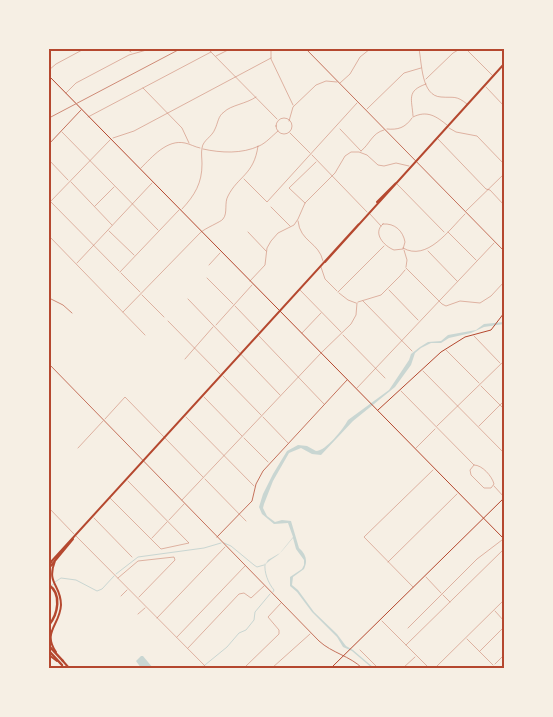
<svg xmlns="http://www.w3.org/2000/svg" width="553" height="717" font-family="'Exo 2',sans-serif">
	<rect width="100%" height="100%" fill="#f6efe4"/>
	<!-- water -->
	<path fill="#c9d6d2" d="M504,322V324L484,327L471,333L449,338L441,343H431L421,348L415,353L411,365L395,387L353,421L321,455L312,454L301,448L289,453L273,481L264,504L263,508L267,516L275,522L282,520L291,521L299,548C306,554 308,561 304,569L293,577L292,585L298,590L314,612L337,634L346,646L353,650L374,668H372L352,651L343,647L337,637L312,612L297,592L290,586V577L302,569L304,565V560L296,549L293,538C289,542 286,547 282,551C277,557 270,559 265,565L268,560L280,553L293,537L288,523L274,524L262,514L259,507L263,494L273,474L287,451L298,445L307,446L316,451C326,451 343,429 348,420L389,390L409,360L411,354L420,347L428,342L441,341L448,335L476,330L484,324Z
		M141,656H143L153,668H141L136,661Z"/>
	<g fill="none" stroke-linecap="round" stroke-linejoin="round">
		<!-- stream -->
		<path stroke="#c9d6d2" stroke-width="1" d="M224,543L231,546L254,565L257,567L264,565
			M265,564C264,572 268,583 274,590L273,592
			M116,574L138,557L204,548L221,543
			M55,582L61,578L76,580L97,591L102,589L114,576
			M52,585L54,584
			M205,665L227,647L239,633L246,630L254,620L255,612L270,594
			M200,668L203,666"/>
		<!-- minor -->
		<path stroke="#c5725c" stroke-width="0.5" d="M127,49L131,52
			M208,49L277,119
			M271,49V59L293,105
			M419,49C422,63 421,96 441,97C454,98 456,95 467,104
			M466,49L493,76
			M500,49L504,53
			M216,56L230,49
			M49,70L56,64L84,49
			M426,79L453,53L460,49
			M340,83L350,74L360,57L370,49
			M486,87L504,106
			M143,88L182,128L189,143
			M66,93L76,83L129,55L150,49
			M367,109L404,73L421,68
			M413,116C412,99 406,91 426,84
			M88,117L211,52
			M413,117C427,110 436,116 447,125
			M276 126a8 8 0 1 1 16 0a8 8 0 1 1-16 0Z
			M289,121L293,107L316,85L326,81L337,82
			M449,128L456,132L477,136L504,164
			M340,129L361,151
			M387,129C398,130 405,128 412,118
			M62,132L158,230
			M290,133L310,153
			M113,138L134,131L271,58
			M438,139L486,189L490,190L504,205
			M203,149C221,153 242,154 259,146C266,143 272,136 278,131
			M361,151C370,144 372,133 384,130
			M312,155L367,212
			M49,160L68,180
			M141,168C152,157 167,139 185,143C190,144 195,147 200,148
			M244,179L267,202L357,103
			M71,182L112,225
			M397,184L444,232
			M49,200L119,271
			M50,202L110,140
			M305,203L289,188L316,162
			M95,206L114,187
			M271,207L290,226
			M182,209C195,195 202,183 202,164C202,159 201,153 202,148C203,140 212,137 215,129C218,123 218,116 224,112C231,105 246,104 256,97
			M466,211L504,174
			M370,214L381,226
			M298,221C300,242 319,242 323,261
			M383,224C395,223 403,231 405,242L403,249L394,250C384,246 372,233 383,224Z
			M109,231L134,255
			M248,232L266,251
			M448,232L476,260
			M49,236L145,335
			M403,248C427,262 449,230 465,214
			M404,250L407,260L406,267
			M428,251L457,281
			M77,263L152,183
			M209,265L220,253
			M321,267L325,279L337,291
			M406,268L442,304L446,306L460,301L480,303L491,296L504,282
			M120,272L179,210
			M121,273L140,292
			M207,278L233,304
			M250,281L265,265L267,248L271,241L278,233L294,225L298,219L305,203L335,173L345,156L351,152H359L367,155L378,165L384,166L396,163L409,166
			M300,290L341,332
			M389,290L418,320
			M338,292L384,246
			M339,293L348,300L356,303
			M142,295L164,317
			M188,299L280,395
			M363,301L412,351
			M358,302L381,295L400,276L405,270
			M235,306L259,331
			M123,312L200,233C205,228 221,222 223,219C228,213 224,203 228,196C238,176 254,175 258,146
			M168,321L220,374
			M216,325L252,285
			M302,333L321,313
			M343,335L385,378
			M259,336L324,404
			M474,336L500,363
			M446,350L479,383
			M185,359L213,327
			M423,371L504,453
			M223,376L261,415
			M481,386L504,409
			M357,388L494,243
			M401,391L474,465C482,465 492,476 494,484L491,488H484L471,475L470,470L474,465
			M204,397L242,436
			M186,417L254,486
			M263,417L288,443
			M105,419L125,397L203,477
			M437,426L504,361
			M479,426L504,401
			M244,438L268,462
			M78,448L103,421
			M416,448L435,429
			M205,479L246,521
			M494,486L504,497
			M110,498L161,549L189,543L128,481
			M182,500L321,353L351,324L356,315L357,303
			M49,508L74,534
			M94,518L132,557
			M169,520L184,504
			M76,536L207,668
			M152,538L167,522
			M388,562L457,494
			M426,577L441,593
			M118,578L138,561L174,557L175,560L139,597
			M413,587L364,537L433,470
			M443,595L450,602
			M121,596L127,590
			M495,611L504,621
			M138,614L145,608
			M157,618L225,547
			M382,621L429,668
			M408,628L477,559L502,540
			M177,637L245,566
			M467,639L493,665
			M406,645L504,549
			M188,648L239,594L244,593L251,598L264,586
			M360,650L378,668
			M480,651L504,627
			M495,664L504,655
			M244,668L279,634V630L268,617L281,603
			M272,668L310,634
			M403,668L415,657
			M435,668L504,600"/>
		<!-- tertiary -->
		<path stroke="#c5725c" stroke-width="1" d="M306,49L504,251
			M49,144L81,110
			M49,364L319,641C332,653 350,656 362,668
			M217,537L252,501L256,484L263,471L347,380"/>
		<!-- secondary -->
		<path stroke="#b5482f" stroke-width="1" d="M49,76L504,539
			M378,410L441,352L465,337L491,330L504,313
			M331,668L504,498"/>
		<!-- primary -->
		<path stroke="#b5482f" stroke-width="2" d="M377,202L396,183
			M325,262L504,64
			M55,561C46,584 61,584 61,605C60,625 42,632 56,652
			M49,564L359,224
			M49,568L73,539
			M49,655L57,661
			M62,660L69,668"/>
		<!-- motorway -->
		<path stroke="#b5482f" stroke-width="2.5" d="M49,563L51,562
			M49,585C62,594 58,614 49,625
			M49,646L63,661
			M49,651L62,665"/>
		<!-- rail -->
		<path stroke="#cf8b77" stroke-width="1" d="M49,118L180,49
			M49,298L63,305L72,313"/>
	</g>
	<!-- border -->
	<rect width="553" height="717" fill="none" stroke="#f6efe4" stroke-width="100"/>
	<rect x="50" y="50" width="453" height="617" fill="none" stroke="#b5482f" stroke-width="2"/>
</svg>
